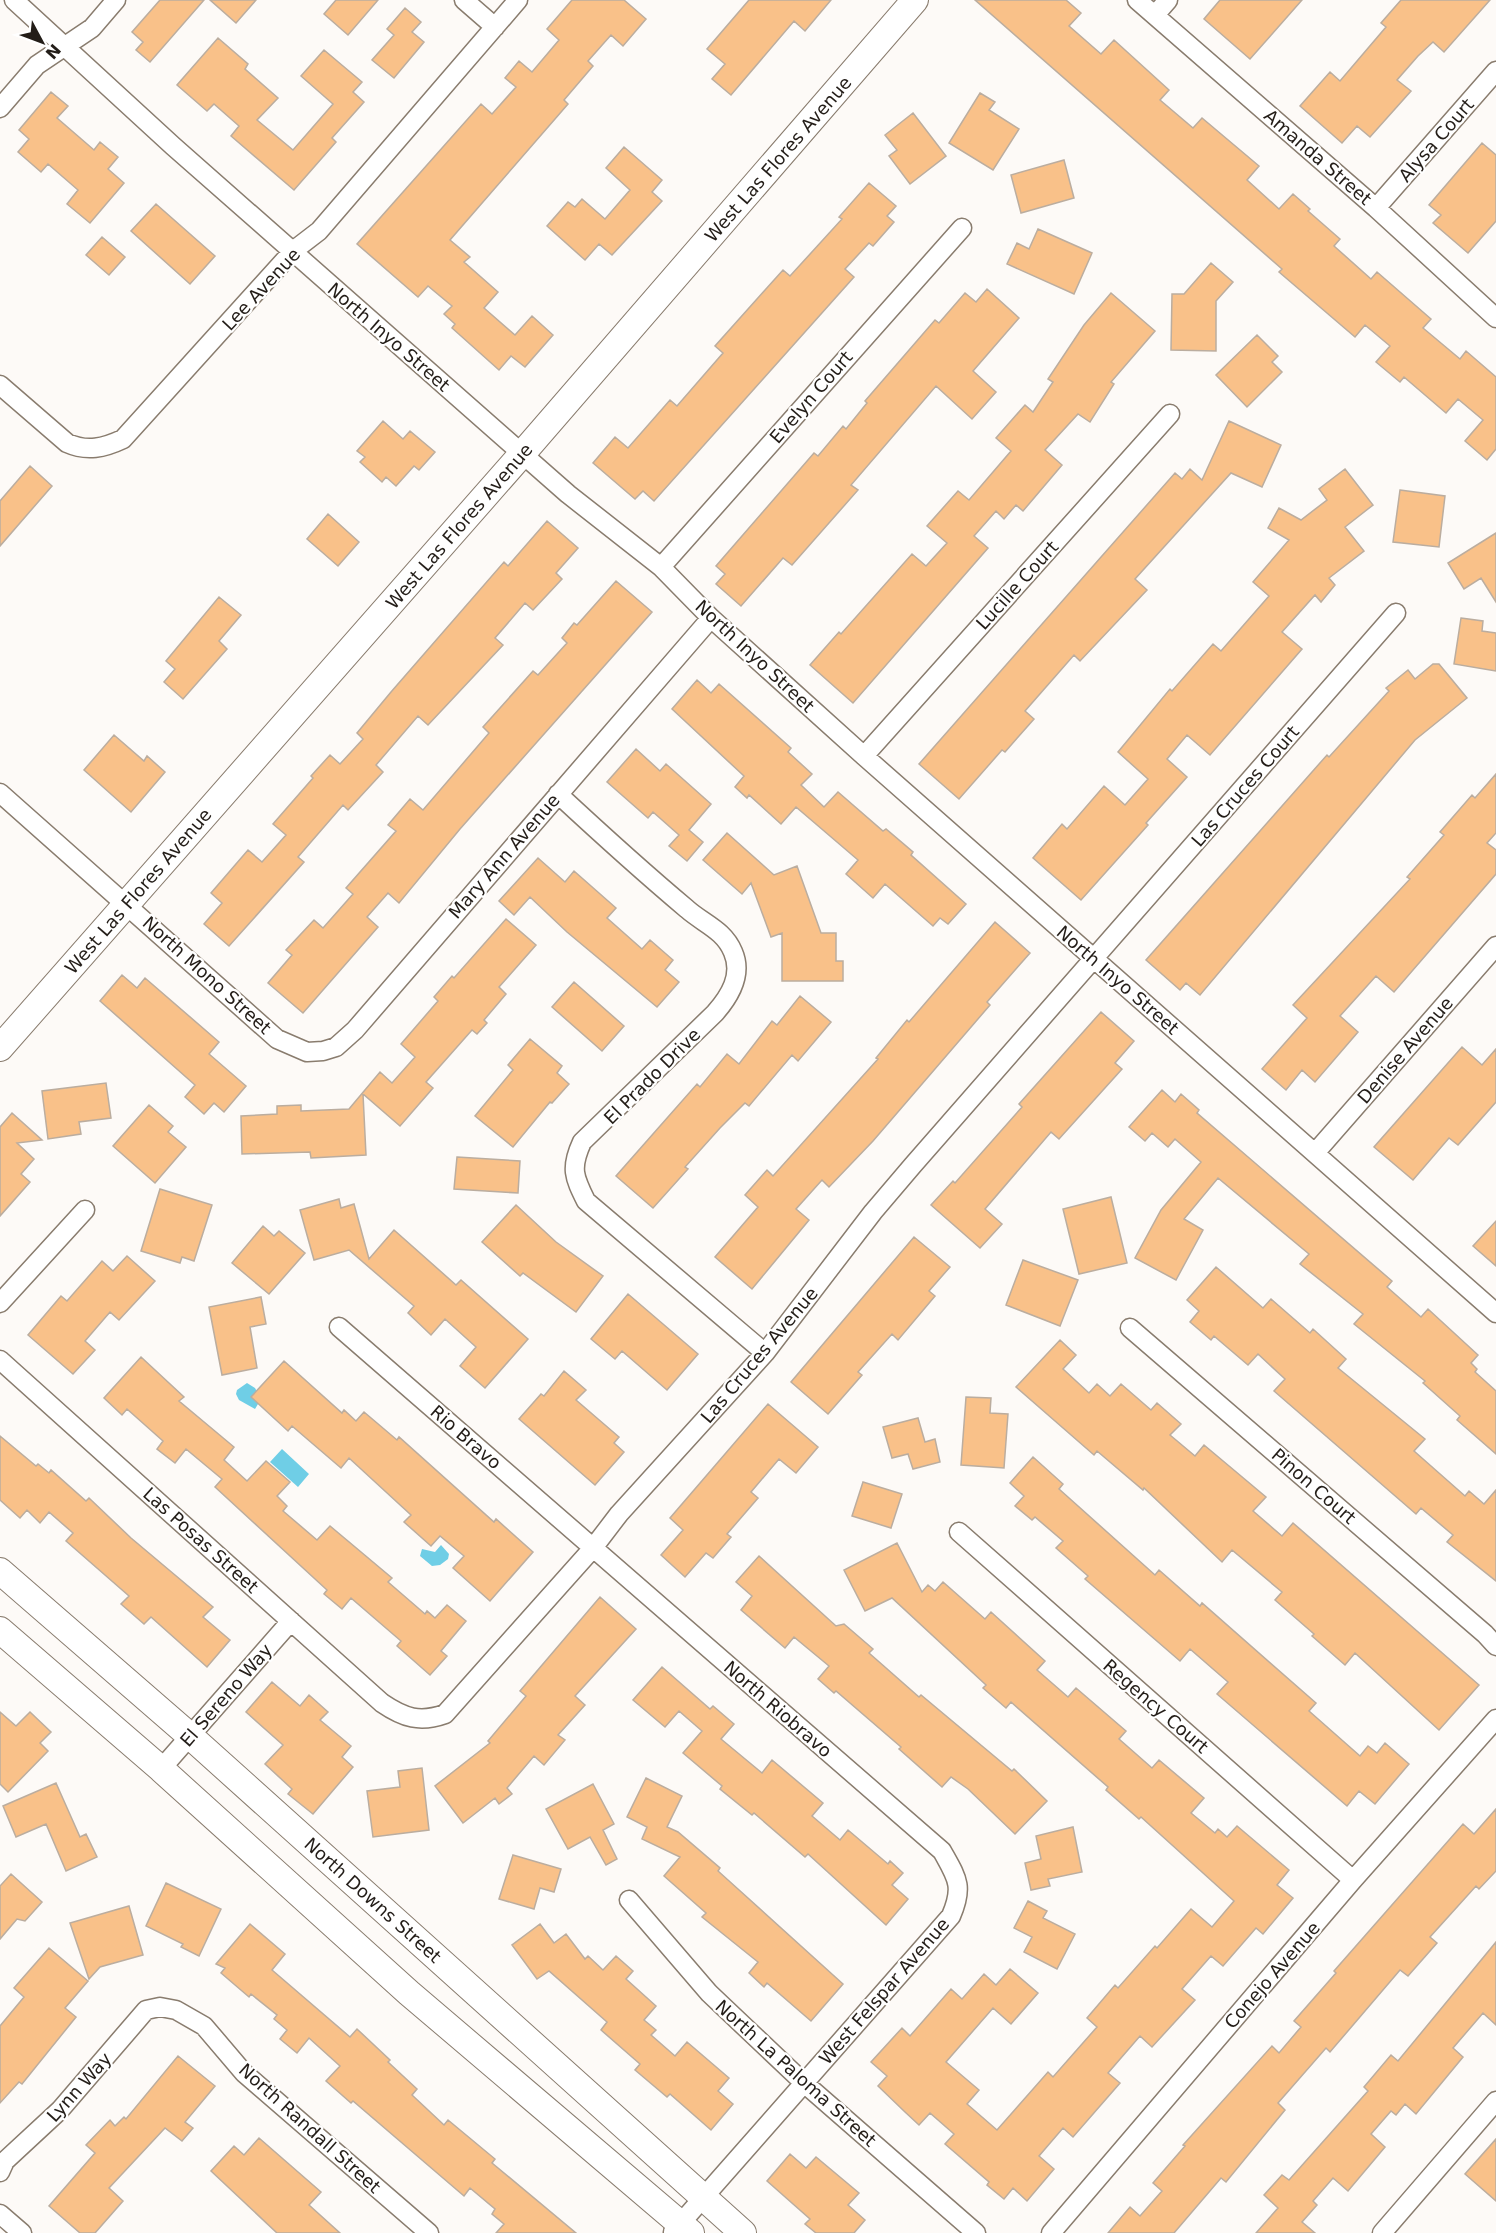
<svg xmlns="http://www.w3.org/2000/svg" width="1496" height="2233" font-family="'DejaVu Sans',sans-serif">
	<rect width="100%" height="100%" fill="#fdfaf7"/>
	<!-- water -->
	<path fill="#6fcee6" d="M247,1383L255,1388L261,1399L255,1409L239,1400L236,1394L237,1390Z
		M282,1449L309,1474L298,1487L270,1462Z
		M441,1545L449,1554L448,1559L440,1565L432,1566L420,1556L422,1549L435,1552Z"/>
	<!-- building -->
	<path fill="#f9c189" stroke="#bbad9f" stroke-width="1.5" d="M160,0H204L150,62L136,50L143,42L132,32Z
		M210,0H256L236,23Z
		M336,0H378L348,35L324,14Z
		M572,0H624L646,19L623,46L611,35L588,61L593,66L564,100L568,104L450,240L470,257L464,262L498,292L484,308L515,335L532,316L553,335L525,367L511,356L499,370L452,328L455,324L444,314L452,306L428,286L418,297L357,244L481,104L492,114L516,87L505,78L519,61L532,72L559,40L547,29Z
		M749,0H831L805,31L794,21L731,95L712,79L725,64L707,49Z
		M975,0H1066L1081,13L1069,26L1101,54L1114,40L1169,90L1160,100L1193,128L1202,118L1259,166L1247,180L1279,209L1293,194L1310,209L1308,211L1340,239L1334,246L1371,279L1377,272L1431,319L1423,328L1460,359L1466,351L1496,377V449L1487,460L1465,441L1483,420L1458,399L1446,413L1404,377L1400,382L1376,362L1390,346L1365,325L1355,337L1279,272L1282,269Z
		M1220,0H1302L1250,59L1204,19Z
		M1401,0H1490L1444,52L1433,42L1418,56L1397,80L1411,91L1370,137L1357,126L1342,143L1300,106L1330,72L1340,81L1386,27L1381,23Z
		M405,8L421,22L412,32L424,42L394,78L372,60L394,35L387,29Z
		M218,38L248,64L245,69L278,98L257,120L293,150L333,104L301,76L324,50L362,82L353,92L364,102L332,138L336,142L294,190L231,136L239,126L214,104L207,111L177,85Z
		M51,92L68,106L57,118L94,150L100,142L118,157L108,169L124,183L90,223L67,204L78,190L48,164L41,172L18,152L29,139L19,130Z
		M980,93L995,102L989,110L1019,129L993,170L949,143Z
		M913,113L946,156L910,184L889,156L897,150L885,135Z
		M1482,143L1496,155V221L1468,253L1433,223L1441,215L1429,205Z
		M624,147L662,180L652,192L662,201L612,255L599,244L585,260L547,226L568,202L575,207L582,199L605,219L630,190L606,168Z
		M1064,160L1074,198L1021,213L1011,175Z
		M869,183L896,206L887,216L894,222L873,246L869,243L845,269L854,277L654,501L643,491L635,499L593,463L615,437L628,448L670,400L677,406L723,353L715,346L783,270L790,276L842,219L839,217Z
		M156,204L215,256L190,284L131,231Z
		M1038,229L1092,253L1074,294L1007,264L1017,243L1029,249Z
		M102,237L125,257L109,275L86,255Z
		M1211,263L1233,282L1216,301V351L1171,350L1172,294H1184Z
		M987,289L1019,318L973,371L996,392L972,419L936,386L851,485L858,490L792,565L783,558L741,606L716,584L725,574L716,566L814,453L818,456L843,426L846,429L867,403L865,401L935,320L939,323L965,293L976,302Z
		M1111,293L1155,331L1111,382L1114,384L1090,422L1078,414L1045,450L1062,465L1023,511L1016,505L1004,519L996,511L974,536L988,548L853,703L810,665L839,632L841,634L912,554L926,566L947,543L927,526L958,491L969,500L1011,451L996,438L1025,405L1033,412L1053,382L1048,379L1084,325Z
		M1257,335L1278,356L1272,362L1282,372L1247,407L1216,375Z
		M383,421L403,439L410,431L435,452L419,470L414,466L396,486L386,477L382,482L360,462L365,457L357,451Z
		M1229,421L1281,445L1262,487L1231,473L1135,579L1147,590L1080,661L1074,655L1025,711L1034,719L1005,752L1002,750L959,799L919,764L1175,473L1182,479L1190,469L1202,480Z
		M30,466L52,486L0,546V501Z
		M1345,469L1373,505L1345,527L1364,551L1329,578L1335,585L1321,602L1315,595L1282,632L1302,649L1210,755L1187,735L1167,759L1187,777L1146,823L1148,825L1081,900L1033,858L1062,824L1067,829L1104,786L1125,805L1148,779L1118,752L1170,689L1172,691L1213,644L1221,651L1269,596L1253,582L1289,540L1268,528L1279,508L1301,520L1327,500L1319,489Z
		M1400,490L1445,496L1439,547L1393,542Z
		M328,514L359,542L338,566L307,539Z
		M547,521L578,548L556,573L562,579L533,610L525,603L495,638L503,645L428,725L418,716L376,765L383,772L348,810L343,805L298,857L304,862L229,946L204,924L222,903L211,893L248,850L262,862L286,835L273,824L313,778L311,776L330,755L340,764L363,739L357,733L391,692L504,562L508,566Z
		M1496,533V602L1481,578L1464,589L1448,563Z
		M616,581L652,612L460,829L399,903L388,893L367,917L378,927L303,1013L268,983L292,955L286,950L314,920L323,928L353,894L346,888L396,831L388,825L410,799L423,810L489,733L483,727L533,671L538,675L567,643L562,638L574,623L577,625Z
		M219,597L241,615L219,641L227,649L183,699L164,682L175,669L166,661Z
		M1461,618L1483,621L1482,631L1496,633V671L1454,664Z
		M1433,664H1439L1467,698L1415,740L1200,995L1186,983L1180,990L1146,960L1327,755L1329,757L1389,691L1386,688L1408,670L1415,679Z
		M697,680L711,693L719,684L791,748L788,752L812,774L801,785L824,807L838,792L883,831L886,829L913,852L911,855L966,904L948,924L940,918L933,926L885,884L873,898L846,874L858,860L796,807L781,824L749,795L747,798L735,787L744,776L672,709Z
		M114,735L144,761L147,756L165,772L131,812L84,770Z
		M636,749L660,771L666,764L711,804L689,830L703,842L687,861L669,846L679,835L653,812L648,818L607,782Z
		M1496,774V833L1487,843L1496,850V874L1394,992L1376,976L1340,1016L1358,1032L1315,1082L1302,1070L1286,1090L1262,1069L1307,1018L1293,1005L1410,879L1407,877L1444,835L1440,832L1472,795L1475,798Z
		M727,833L774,875L797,866L821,933H836V961H843V981H782V933L771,937L751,883L742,894L703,860Z
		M538,858L565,882L574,871L616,908L607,918L642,949L650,940L673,960L665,970L679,982L657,1007L567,932L530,897L514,915L499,901Z
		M506,919L536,945L499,987L506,994L484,1020L487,1023L477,1034L472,1030L426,1082L433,1088L400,1126L363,1094L366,1155L311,1158L310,1152L242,1154L241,1116L277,1114V1106L301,1105V1111L349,1109L380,1072L392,1083L415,1057L401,1044L438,1001L434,997L452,976L454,978Z
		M995,922L1030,953L987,1002L990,1005L873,1141L829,1187L822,1180L796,1209L809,1220L752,1289L715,1257L758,1207L745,1195L767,1170L773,1176L878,1059L876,1058L907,1020L909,1022Z
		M122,975L137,988L145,978L219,1042L209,1054L246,1086L224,1112L214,1103L204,1114L185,1097L195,1085L100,1001Z
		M574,982L624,1026L602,1051L552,1007Z
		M800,996L831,1022L798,1061L792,1055L749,1106L745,1103L720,1128L685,1167L688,1169L653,1208L616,1176L697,1084L700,1087L727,1054L739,1064L772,1021L777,1025Z
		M1101,1012L1134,1041L1115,1063L1122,1069L1059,1139L1051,1132L985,1209L1002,1224L980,1248L931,1205L953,1181L955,1183L1022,1107L1019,1104Z
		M530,1039L562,1066L557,1073L569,1084L552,1103L550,1102L513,1147L475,1116L513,1070L508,1065Z
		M1462,1047L1482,1065L1496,1049V1102L1458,1145L1449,1138L1413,1180L1374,1147Z
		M106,1083L111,1118L79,1122L81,1134L48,1139L42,1091Z
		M1162,1090L1175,1102L1181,1094L1199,1110L1197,1113L1392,1281L1387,1287L1421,1317L1428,1309L1478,1355L1471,1363L1477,1369L1475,1372L1496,1391V1454L1457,1420L1460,1416L1423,1383L1425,1381L1354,1324L1363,1314L1300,1264L1309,1254L1218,1178L1184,1219L1203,1230L1176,1280L1135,1258L1161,1210L1201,1162L1175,1139L1168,1147L1152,1133L1145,1141L1129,1127Z
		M149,1105L173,1126L168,1132L186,1147L155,1183L113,1146Z
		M12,1113L42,1140L17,1143L34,1159L21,1174L30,1182L0,1216V1127Z
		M457,1157L520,1161L518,1193L454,1189Z
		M160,1189L212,1205L194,1261L182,1257L180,1263L141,1251Z
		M1111,1197L1127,1263L1079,1274L1063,1209Z
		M339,1199L341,1208L354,1204L369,1259L394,1230L456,1285L461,1280L528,1339L485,1388L460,1366L476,1347L445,1319L431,1335L408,1313L414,1306L349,1250L314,1260L300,1210Z
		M516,1205L556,1242L603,1276L576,1312L523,1273L520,1276L482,1242Z
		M1496,1221V1266L1473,1246Z
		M263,1226L274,1236L279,1231L305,1253L269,1294L232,1263Z
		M914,1237L950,1267L929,1291L935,1296L898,1340L892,1334L858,1372L862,1375L828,1414L791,1382Z
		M127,1256L155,1281L119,1320L110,1312L85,1341L95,1350L73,1374L28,1335L61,1296L67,1301L102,1261L113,1271Z
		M1023,1260L1078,1280L1060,1326L1006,1305Z
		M1216,1267L1263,1308L1271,1299L1310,1333L1313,1329L1346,1359L1338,1368L1425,1439L1414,1451L1465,1496L1469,1491L1484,1504L1496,1490V1581L1447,1542L1453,1535L1421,1508L1416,1514L1274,1391L1285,1379L1258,1354L1248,1365L1214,1336L1211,1340L1190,1322L1199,1311L1187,1300Z
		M628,1294L698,1354L667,1390L622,1351L615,1359L591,1339Z
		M261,1297L266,1324L250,1327L257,1368L222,1375L209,1307Z
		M1060,1340L1076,1355L1063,1369L1089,1393L1097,1384L1110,1396L1121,1384L1151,1410L1157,1403L1181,1424L1170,1435L1195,1456L1204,1445L1266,1497L1253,1511L1282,1536L1293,1523L1479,1685L1439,1730L1355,1653L1345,1665L1312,1636L1314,1634L1275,1600L1282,1592L1232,1550L1222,1562L1144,1488L1143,1490L1097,1451L1094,1455L1016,1387Z
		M141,1357L184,1397L179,1401L234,1447L224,1460L247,1481L266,1461L290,1482L277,1496L287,1506L283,1511L317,1540L330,1526L392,1578L388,1582L425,1614L427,1611L435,1618L447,1605L466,1621L441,1651L447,1656L430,1675L397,1646L401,1641L351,1598L342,1609L324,1594L327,1590L215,1487L222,1479L186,1449L175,1463L157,1449L163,1441L127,1409L122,1415L104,1398Z
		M284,1361L342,1413L344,1410L356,1421L364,1412L397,1440L399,1437L494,1522L496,1519L533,1552L490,1601L453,1568L464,1556L440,1536L431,1546L404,1522L411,1515L349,1458L341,1468L292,1426L288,1431L251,1397Z
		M564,1371L586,1390L576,1400L619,1437L614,1443L624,1452L595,1485L519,1419L541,1394L544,1396Z
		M966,1397L991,1398L990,1413L1008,1414L1004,1468L961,1465Z
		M768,1404L818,1447L796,1473L779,1459L751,1492L758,1498L727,1534L731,1537L713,1558L706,1553L685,1577L661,1555L683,1530L670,1518Z
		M918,1418L925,1442L935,1439L940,1462L913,1469L908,1454L892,1458L883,1427Z
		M0,1436L36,1466L38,1464L49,1473L51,1470L86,1501L89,1498L131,1538L213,1607L203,1617L230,1640L207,1667L151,1617L144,1624L121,1604L129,1596L66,1541L73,1533L49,1512L40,1523L27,1510L20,1518L0,1500Z
		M1033,1457L1063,1484L1059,1489L1155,1575L1159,1570L1200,1606L1202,1603L1316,1703L1309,1711L1360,1756L1368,1746L1377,1753L1385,1743L1409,1764L1375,1804L1359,1791L1347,1806L1217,1694L1228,1682L1190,1649L1180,1661L1085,1579L1088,1576L1056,1548L1063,1541L1035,1517L1032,1520L1015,1506L1024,1496L1010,1483Z
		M863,1482L902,1494L891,1528L852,1516Z
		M897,1543L922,1592L928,1585L935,1591L943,1582L985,1619L991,1612L1045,1661L1037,1670L1068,1697L1076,1688L1126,1731L1119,1739L1152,1768L1159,1760L1204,1798L1191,1813L1215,1833L1218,1829L1227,1837L1237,1826L1289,1870L1277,1885L1293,1898L1263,1934L1256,1928L1223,1966L1211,1956L1182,1989L1195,2000L1152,2047L1140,2036L1108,2073L1120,2083L1073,2137L1063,2128L1039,2156L1054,2169L1027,2201L1013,2188L1004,2199L987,2185L989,2182L945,2144L954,2134L930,2113L919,2125L905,2112L878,2086L887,2076L871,2062L902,2028L910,2036L951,1989L962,1999L984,1974L996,1985L1010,1969L1038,1993L1011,2024L993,2008L946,2062L979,2090L967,2104L997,2130L1048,2072L1053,2077L1097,2027L1087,2018L1115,1985L1118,1988L1155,1946L1157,1948L1191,1909L1212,1927L1234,1901L1141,1817L1139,1819L1106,1790L1108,1787L1011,1702L1006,1708L983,1688L986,1685L892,1598L865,1611L844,1570Z
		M759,1556L836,1626L844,1624L873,1649L869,1653L919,1697L921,1695L1012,1771L1014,1769L1047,1801L1015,1834L968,1789L951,1777L942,1787L899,1749L901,1747L836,1691L834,1693L818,1679L829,1666L794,1637L785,1648L741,1610L752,1596L736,1582Z
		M600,1597L636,1629L575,1696L585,1705L558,1735L565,1740L544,1765L534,1756L507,1788L512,1794L499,1804L495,1798L463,1823L435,1786L490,1743L488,1741L526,1696L520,1691Z
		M662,1667L710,1709L713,1706L734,1724L721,1739L762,1773L772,1760L823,1803L812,1816L840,1840L848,1830L888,1864L890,1861L903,1873L892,1885L908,1899L886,1925L808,1854L805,1857L754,1813L752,1815L720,1789L722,1786L683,1753L702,1731L679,1711L665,1727L633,1700Z
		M272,1682L300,1706L309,1695L328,1712L320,1720L351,1746L342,1757L353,1767L313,1814L288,1794L292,1789L265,1764L283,1745L246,1712Z
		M0,1712L16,1726L30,1712L51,1732L40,1743L48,1751L8,1792L0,1784Z
		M422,1768L429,1830L373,1837L367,1791L400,1787L398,1771Z
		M646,1778L682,1796L667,1827L678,1832L720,1868L718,1871L843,1984L811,2021L767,1983L764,1987L749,1973L758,1962L702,1917L706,1913L664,1876L680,1857L642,1839L647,1827L627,1817Z
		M56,1783L80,1837L86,1834L97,1857L66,1871L46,1824L16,1837L3,1806Z
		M593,1784L614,1824L603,1830L617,1859L606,1865L590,1837L568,1849L546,1809Z
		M1496,1809V1871L1479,1889L1476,1886L1430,1937L1437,1943L1408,1976L1400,1970L1330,2052L1326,2048L1278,2103L1285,2110L1226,2182L1221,2178L1174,2233H1108L1130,2207L1140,2216L1162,2191L1153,2183L1185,2146L1183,2145L1272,2046L1279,2053L1301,2027L1294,2021L1336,1973L1334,1971L1463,1824L1474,1834Z
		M1073,1827L1082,1872L1048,1879L1050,1886L1031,1890L1025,1863L1041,1859L1036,1836Z
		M513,1855L561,1869L554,1892L540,1888L534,1909L499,1899Z
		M11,1874L42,1902L25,1921L17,1919L0,1939V1886Z
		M166,1883L221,1909L199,1956L181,1947L183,1944L146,1926Z
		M1028,1901L1047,1911L1043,1918L1075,1934L1057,1969L1024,1952L1032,1937L1014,1928Z
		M129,1906L143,1955L100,1967L89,1979L70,1923Z
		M250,1924L285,1954L272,1970L350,2037L357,2029L390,2060L388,2062L417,2089L412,2095L444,2125L448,2120L495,2159L492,2163L576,2233H496L504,2224L492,2214L495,2209L470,2188L464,2196L353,2101L351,2103L326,2081L340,2066L309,2038L297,2053L280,2039L287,2030L274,2019L277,2015L251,1994L249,1997L221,1973L225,1968L216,1964Z
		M540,1924L554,1943L566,1934L585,1959L588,1956L603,1970L616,1956L633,1971L626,1979L656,2006L644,2020L656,2030L651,2035L675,2056L687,2042L729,2078L718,2091L733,2104L711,2130L670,2094L667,2097L635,2070L640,2064L601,2030L607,2022L549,1971L537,1979L512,1945Z
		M1496,1942V2025L1483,2013L1453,2048L1463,2057L1416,2114L1405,2104L1396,2115L1391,2111L1371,2134L1385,2147L1348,2191L1333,2178L1313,2201L1317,2205L1302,2222L1315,2233H1256L1278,2208L1264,2195L1282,2175L1289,2180L1368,2091L1364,2087L1391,2055L1398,2061Z
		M49,1948L88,1981L65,2008L76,2017L22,2084L19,2082L0,2103V2026L24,1997L14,1988Z
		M178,2056L215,2086L185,2122L193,2128L182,2141L165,2128L109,2188L123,2201L95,2233H80L49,2206L95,2153L86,2145L110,2120L115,2126L124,2117L126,2119Z
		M259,2138L321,2192L309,2205L340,2233H277L211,2171L234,2146L244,2155Z
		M1496,2139V2201L1465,2174Z
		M790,2154L806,2168L816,2157L859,2193L848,2205L865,2220L854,2233H816L805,2224L810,2219L767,2181Z"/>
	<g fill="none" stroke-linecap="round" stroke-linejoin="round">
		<defs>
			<path id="street" d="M14,0L173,146L568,494L661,567L711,618L864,756L1496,1313
				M464,0L495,27
				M1137,0L1376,208L1496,318
				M1155,15L1168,0
				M0,108L37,65L92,28L116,0
				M1376,208L1496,71
				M0,385L67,443C87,452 104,448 123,439L293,251L319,231L518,0
				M661,567L962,228
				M864,756L1170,414
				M0,793L277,1039L307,1052L323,1051L336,1047L355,1030L711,618
				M558,794C600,833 643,872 687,909C704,924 724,930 733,952C743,975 730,996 715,1013L582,1142C570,1168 574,1177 586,1201L765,1353
				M1315,1153L1496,946
				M0,1303L85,1210
				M339,1327L942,1851C957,1878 964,1886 951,1916L673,2232
				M1130,1328L1485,1634L1496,1646
				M0,1360L382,1703C404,1718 420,1723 445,1714L593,1548L619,1514L765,1353L873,1212L913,1165L1396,613
				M959,1532L1353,1880
				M161,1769L291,1621
				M629,1900L709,1993L804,2083L976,2233
				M0,2172L5,2161L60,2110L146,2010L160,2007L176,2010L204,2026L244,2073L429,2233
				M0,2214L22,2233
				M1051,2233L1353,1880L1496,1719
				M1382,2233L1496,2101"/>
			<path id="secondary" d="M0,1048L522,454L915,0
				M0,1571L190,1736L743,2233
				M0,1630L161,1769L409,1993L691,2233"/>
		</defs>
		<!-- street casing -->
		<use href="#street" stroke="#897c6e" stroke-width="21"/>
		<!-- secondary casing -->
		<use href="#secondary" stroke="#897c6e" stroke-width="28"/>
		<!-- street -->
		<use href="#street" stroke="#fff" stroke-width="18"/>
		<!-- secondary -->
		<use href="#secondary" stroke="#fff" stroke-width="26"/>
	</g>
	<g text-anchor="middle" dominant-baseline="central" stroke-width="4.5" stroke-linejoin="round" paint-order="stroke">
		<!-- street labels -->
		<g font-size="18" fill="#231d18" stroke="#fff">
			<text transform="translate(1436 140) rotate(-49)">Alysa Court</text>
			<text transform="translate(1318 157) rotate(41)">Amanda Street</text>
			<text transform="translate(778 159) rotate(-49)">West Las Flores Avenue</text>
			<text transform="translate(261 289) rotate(-47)">Lee Avenue</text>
			<text transform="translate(389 337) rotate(41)">North Inyo Street</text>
			<text transform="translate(811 397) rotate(-49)">Evelyn Court</text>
			<text transform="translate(459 526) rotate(-49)">West Las Flores Avenue</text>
			<text transform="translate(1017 585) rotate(-48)">Lucille Court</text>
			<text transform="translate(755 656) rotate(43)">North Inyo Street</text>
			<text transform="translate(1245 786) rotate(-49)">Las Cruces Court</text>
			<text transform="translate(504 856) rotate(-49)">Mary Ann Avenue</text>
			<text transform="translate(138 891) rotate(-49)">West Las Flores Avenue</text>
			<text transform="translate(207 975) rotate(42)">North Mono Street</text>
			<text transform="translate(1118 980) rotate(41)">North Inyo Street</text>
			<text transform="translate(1405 1050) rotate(-49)">Denise Avenue</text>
			<text transform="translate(652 1076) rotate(-45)">El Prado Drive</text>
			<text transform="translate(759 1355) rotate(-50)">Las Cruces Avenue</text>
			<text transform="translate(466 1437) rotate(41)">Rio Bravo</text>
			<text transform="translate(1314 1486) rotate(41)">Pinon Court</text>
			<text transform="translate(201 1540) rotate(42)">Las Posas Street</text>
			<text transform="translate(226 1695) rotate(-49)">El Sereno Way</text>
			<text transform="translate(1156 1706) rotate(41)">Regency Court</text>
			<text transform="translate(778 1709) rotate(41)">North Riobravo</text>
			<text transform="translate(373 1900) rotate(42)">North Downs Street</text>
			<text transform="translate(1272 1975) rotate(-49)">Conejo Avenue</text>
			<text transform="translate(884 1991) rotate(-49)">West Felspar Avenue</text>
			<text transform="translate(796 2073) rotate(42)">North La Paloma Street</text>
			<text transform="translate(79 2087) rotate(-48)">Lynn Way</text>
			<text transform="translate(310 2128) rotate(42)">North Randall Street</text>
		</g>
	</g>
	<!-- north arrow -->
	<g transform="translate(42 42) rotate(131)" stroke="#ffffff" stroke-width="4.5" paint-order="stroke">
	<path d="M0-4.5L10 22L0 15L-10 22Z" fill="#231d18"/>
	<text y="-9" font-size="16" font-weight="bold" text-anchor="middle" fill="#231d18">N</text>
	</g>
</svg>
